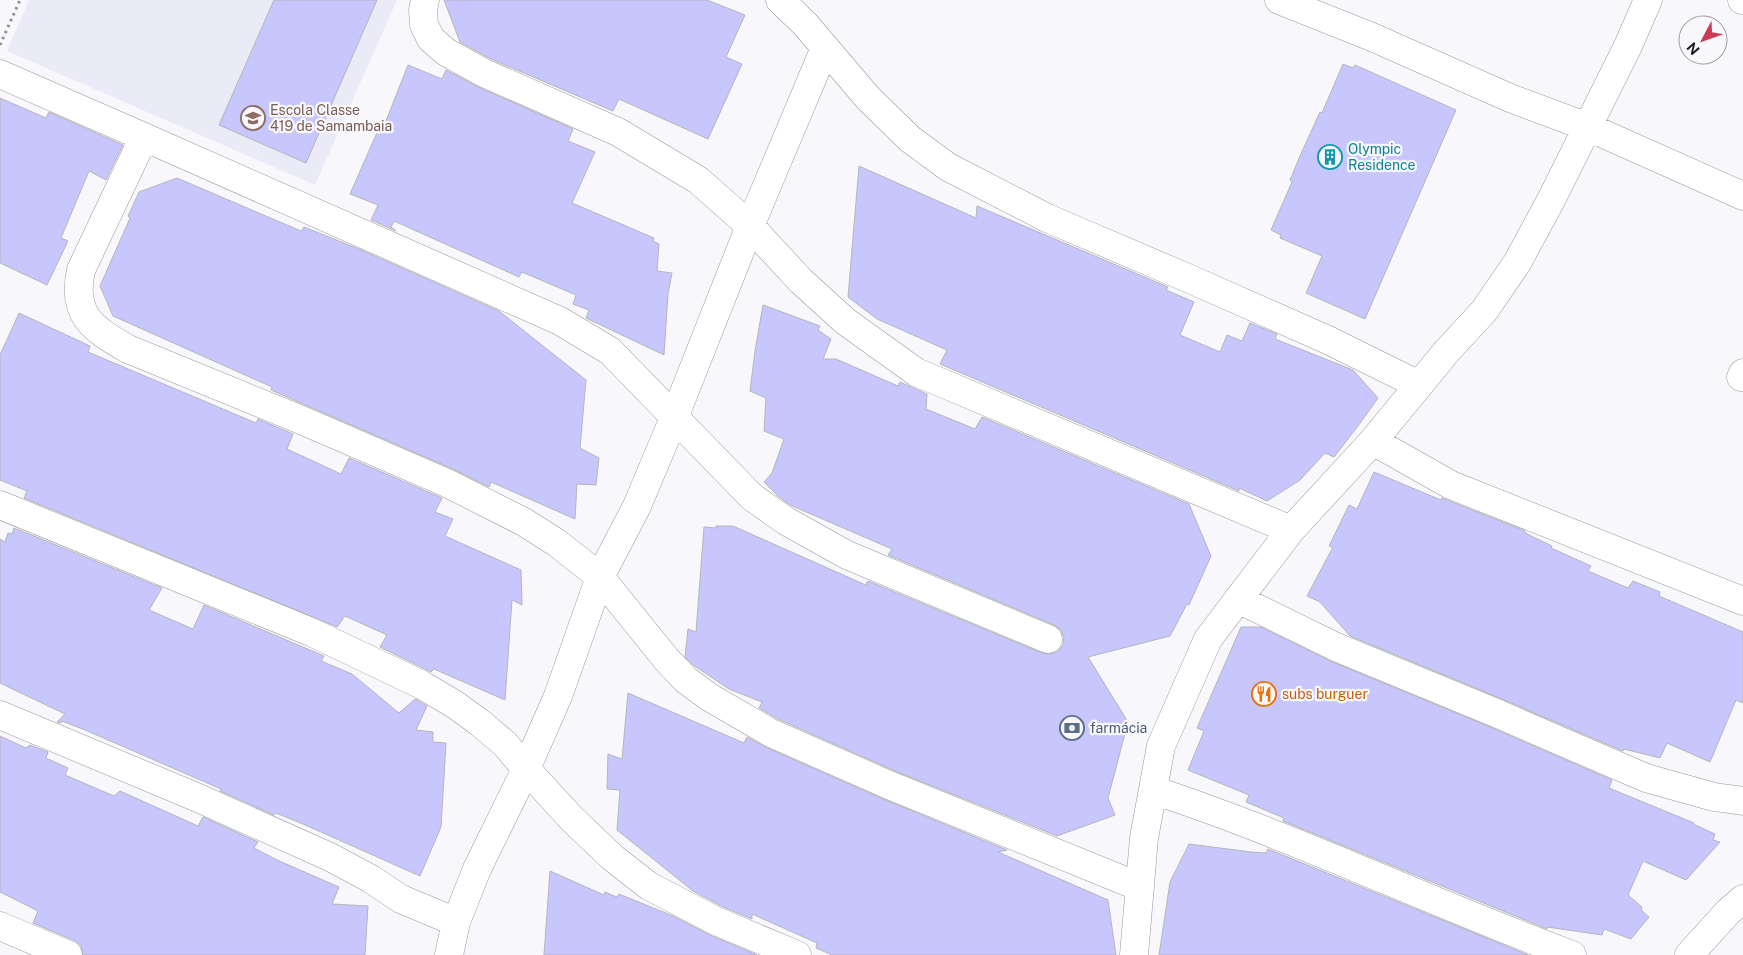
<svg xmlns="http://www.w3.org/2000/svg" width="1743" height="955" font-family="'Public Sans',sans-serif">
	<rect width="100%" height="100%" fill="#f7f7fc"/>
	<!-- built -->
	<path fill="#ebebf7" d="M29,0H397L315,185L7,51Z"/>
	<!-- building -->
	<path fill="#c7c7fe" stroke="#b5b5ba" d="M274,0H377L306,163L219,125Z
		M444,0H707L745,15L726,57L742,64L708,139L619,99L613,111L491,59L460,42Z
		M1343,64L1353,68L1355,65L1456,110L1365,319L1306,293L1322,256L1280,238L1281,235L1271,230L1292,182L1290,180L1300,156L1320,112L1322,113Z
		M408,65L442,79L446,70L478,87L573,129L568,141L595,152L572,203L654,238L653,241L659,244L657,271L672,273L668,294L664,355L586,318L589,310L573,304L576,295L522,272L519,277L394,221L391,227L396,231L371,220L378,205L350,194L383,119L386,121Z
		M0,98L46,118L49,112L123,145L106,180L89,171L61,238L68,241L47,285L0,263Z
		M859,166L976,218L977,206L1168,287L1166,290L1194,302L1180,335L1220,352L1227,335L1242,341L1250,323L1277,334L1275,339L1353,370L1378,398L1361,422L1334,457L1325,453L1300,480L1267,501L1239,488V491L940,364L947,350L877,319L848,297Z
		M177,178L301,231L304,227L359,249L499,311L586,380L580,448L599,458L596,485L577,484L575,519L491,482L489,487L453,469L271,390L272,387L113,316L100,286L130,218L128,216L139,192Z
		M763,305L820,326L818,330L831,339L823,359H836L898,386L900,382L927,394L926,409L975,429L982,417L1189,504L1211,556L1189,605L1187,604L1170,636L1088,657L1128,722L1108,798L1115,815L1057,836L895,771L778,719L759,708L762,702L729,689L693,665L685,657L688,629L696,632L704,527L716,528V526H733L868,586L866,583L868,581L1042,653L1050,654L1057,652L1063,645L1064,638L1061,630L1054,625L888,555L892,549L790,505L778,496L764,482L772,473L784,439L764,431L766,398L750,391L755,351Z
		M19,313L90,346L88,352L256,423L258,419L293,434L287,449L341,474L349,458L442,498L435,512L453,519L445,536L521,570L522,605L512,600L505,700L434,669L431,672L380,647L387,635L345,616L337,627L24,498L27,491L0,480V355Z
		M1374,472L1441,500L1442,498L1525,531V533L1552,546L1551,548L1591,566L1588,571L1628,588L1633,581L1660,592L1659,596L1743,632V703L1736,700L1710,762L1667,743L1660,758L1624,749L1623,751L1502,699L1350,636L1320,602L1307,596L1333,547L1329,546L1349,505L1357,509Z
		M14,528L162,588L149,610L193,629L204,605L324,656L321,661L352,674L399,713L415,699L427,706L416,730L433,732V742L446,743L441,827L420,876L303,824L276,813L274,815L220,791L221,789L85,730L62,721L61,723L57,722L65,714L0,683V539L5,542L8,533L12,534Z
		M1241,627H1261L1330,661L1490,727L1612,780L1609,788L1694,823L1693,824L1715,834L1713,840L1720,842L1686,880L1643,861L1628,895L1642,907L1641,910L1649,917L1631,939L1604,929L1602,935L1547,927V929L1283,821L1284,818L1246,802L1249,795L1188,770L1204,731L1197,728Z
		M628,693L744,743L747,737L765,747L883,799L1007,850L998,852L1108,900L1116,955H832L816,948L817,943L752,914V919L723,907L693,891L617,830L620,790L607,789L608,754L622,759Z
		M0,736L26,748L30,745L48,752L46,758L68,768L65,775L114,796L120,791L198,826L203,817L258,842L254,848L277,860L339,887L332,904L368,906L365,955H83L81,946L75,941L33,923L38,911L0,892Z
		M1189,844L1251,852L1266,853L1268,849L1528,955H1159L1170,882Z
		M550,871L604,895L605,892L617,897L619,894L673,916L710,935L757,955H544Z"/>
	<g fill="none" stroke-linecap="round" stroke-linejoin="round">
		<defs>
			<path id="minor" d="M425,0L423,10L424,25L431,39L446,52L484,73L618,132L698,180L750,226L801,281L845,321L916,372L1291,530
				M780,0L805,24L868,98L910,139L948,167L1047,218L1190,279L1328,340L1419,385
				M1279,0L1372,37L1510,98L1588,127L1743,196
				M0,74L144,137
				M1741,377L1743,373
				M1373,441L1451,485L1743,601
				M0,505L311,632L422,685L454,704L479,722L505,744L526,769L572,819L613,858L649,886L716,921L797,955
				M1238,599L1336,647L1496,713L1646,778L1714,797L1743,801
				M1048,639L847,555L786,521L752,497L610,351L560,321L144,137L81,270C71,315 93,329 128,349L299,419L447,483L524,522L557,543L600,577L667,660L686,680L709,697L771,733L889,785L1140,887
				M0,715L196,797L330,857L371,879L401,899L456,922
				M1153,790C1296,837 1431,903 1572,955
				M0,926L68,955
				M449,955L456,922L477,869L526,769L558,696L600,577L637,506L674,418L750,226L825,48
				M1134,955L1144,838L1161,746L1208,639L1291,530L1373,441L1447,351L1484,311L1517,263L1551,200L1628,46L1648,0
				M1689,955L1728,912L1743,899"/>
			<path id="major" d="M1742,0H1743"/>
		</defs>
		<!-- minor casing -->
		<use href="#minor" stroke="#98989c" stroke-width="29"/>
		<!-- major casing -->
		<use href="#major" stroke="#98989c" stroke-width="29"/>
		<!-- path -->
		<path stroke="#909094" stroke-width="3" stroke-dasharray="2.5 4" stroke-linecap="butt" d="M0,45L20,0"/>
		<!-- minor -->
		<use href="#minor" stroke="#fff" stroke-width="28"/>
		<!-- major -->
		<use href="#major" stroke="#fff" stroke-width="28"/>
	</g>
	<!-- icons -->
	<defs>
		<symbol id="school-ring" viewBox="-11 -11 22 22"><circle r="9.5" fill="#f7f7fc" stroke="#8d6e63" stroke-width="1.5"/><path d="M0-5L7-2L0 1L-7-2ZM-4 1L0 2.5L4 1V4Q0 6-4 4Z" fill="#8d6e63"/></symbol>
		<symbol id="building-ring" viewBox="-11 -11 22 22"><circle r="9.5" fill="#f7f7fc" stroke="#0f9aa8" stroke-width="1.5"/><path d="M-4-6H4V6H1V3H-1V6H-4ZM-2.5-4.3h1.7v1.8h-1.7ZM.8-4.3h1.7v1.8H.8ZM-2.5-1h1.7V.8h-1.7ZM.8-1h1.7V.8H.8Z" fill="#0f9aa8"/></symbol>
		<symbol id="restaurant-ring" viewBox="-11 -11 22 22"><circle r="9.5" fill="#f7f7fc" stroke="#e8710a" stroke-width="1.5"/><path d="M-5-6h1v4h1v-4h1v4h1v-4h1v5L-1.5 .5V6h-2V.5L-5-1ZM5-6V6H3V1.5H1.5Q1.5-4 5-6Z" fill="#e8710a"/></symbol>
		<symbol id="bank-ring" viewBox="-11 -11 22 22"><circle r="9.5" fill="#f7f7fc" stroke="#5c6f8a" stroke-width="1.5"/><path d="M-6-4H6V4H-6ZM0-2.3a2.3 2.3 0 1 0 0 4.6a2.3 2.3 0 1 0 0-4.6Z" fill="#5c6f8a"/></symbol>
	</defs>
	<g fill-rule="evenodd">
		<use href="#school-ring" x="239" y="104" width="28" height="28"/>
		<use href="#building-ring" x="1316" y="143" width="28" height="28"/>
		<use href="#restaurant-ring" x="1250" y="680" width="28" height="28"/>
		<use href="#bank-ring" x="1058" y="714" width="28" height="28"/>
	</g>
	<g text-anchor="middle" dominant-baseline="central" stroke-width="4.5" stroke-linejoin="round" paint-order="stroke">
		<!-- education labels -->
		<g font-size="14" fill="#785e54" stroke="#f7f7fc" text-anchor="start">
			<text x="270" y="110">Escola Classe<tspan x="270" dy="16">419 de Samambaia</tspan></text>
		</g>
		<!-- culture labels -->
		<g font-size="14" fill="#0d838f" stroke="#f7f7fc" text-anchor="start">
			<text x="1348" y="149">Olympic<tspan x="1348" dy="16">Residence</tspan></text>
		</g>
		<!-- food labels -->
		<g font-size="14" fill="#c56008" stroke="#f7f7fc" text-anchor="start">
			<text x="1282" y="694">subs burguer</text>
		</g>
		<!-- service labels -->
		<g font-size="14" fill="#4e5e75" stroke="#f7f7fc" text-anchor="start">
			<text x="1090" y="728">farmácia</text>
		</g>
	</g>
	<!-- north arrow -->
	<g transform="translate(1703 40) rotate(229)"><circle r="24" fill="#f7f7fc" stroke="#9f9fa3"/>
	<path d="M0-4L9 19L0 12L-9 19Z" fill="#cb3b52"/>
	<text y="-8" font-size="14" font-weight="bold" text-anchor="middle" fill="#1c1c1e">N</text>
	</g>
</svg>
